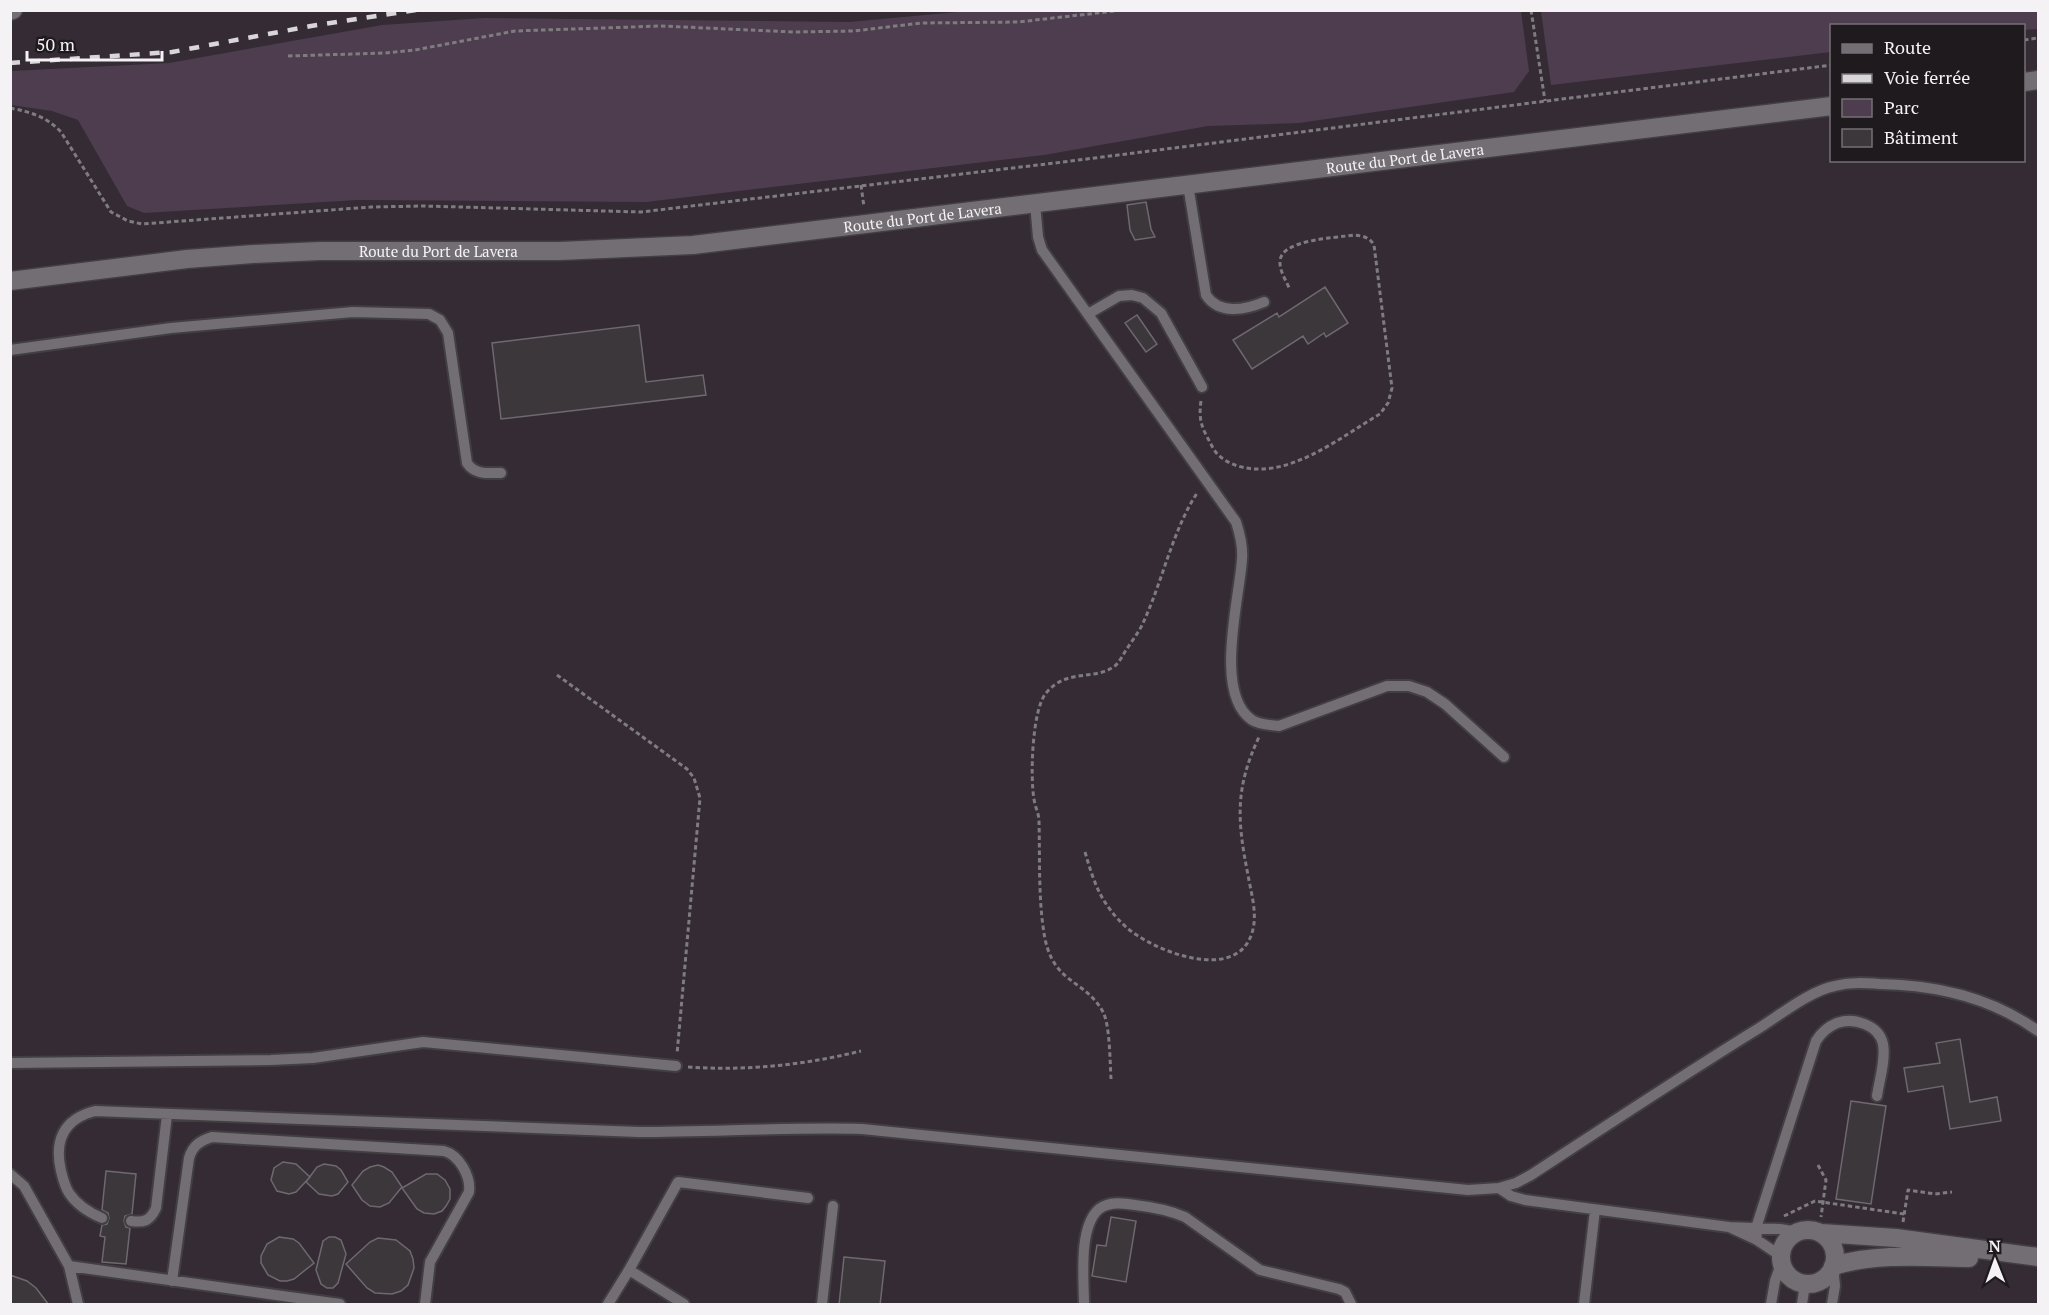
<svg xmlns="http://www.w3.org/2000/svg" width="2049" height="1315" font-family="'PT Serif',serif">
	<rect width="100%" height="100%" fill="#282328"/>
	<!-- built -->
	<path fill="#342b34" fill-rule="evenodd" d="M10,11H2038V1304H11ZM1832,26H2024V160H1832Z"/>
	<!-- green -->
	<path fill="#4e3d4e" d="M979,10L1521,11L1529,71L1514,92L1299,123L1208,126L1044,155L646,202L357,200L144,213L127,206L78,120L52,111L11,105V71L169,63L382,25L484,18L849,22Z
		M2038,10V29L2024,30V26H1832L1831,52L1551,85L1541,11Z"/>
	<!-- building -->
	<path fill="#3b373b" stroke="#6e696e" stroke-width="1.5" d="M1146,202L1151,229L1155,237L1135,240L1130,230L1127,205Z
		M1325,287L1348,323L1326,337L1324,333L1308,344L1303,336L1252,369L1233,340L1277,313L1279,317Z
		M1137,315L1157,344L1146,352L1125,323Z
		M639,325L646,382L703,375L706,395L501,419L492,343Z
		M1960,1039L1970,1102L1997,1097L2001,1121L1950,1129L1943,1086L1908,1092L1904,1068L1940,1063L1936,1043Z
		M1851,1101L1886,1106L1871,1204L1836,1199Z
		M283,1162L296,1164L310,1177L296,1192L289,1194L277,1191L271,1180L274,1168Z
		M324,1164L336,1166L341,1170L348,1182L338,1194L332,1196L319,1194L306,1182L317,1167Z
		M378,1165L384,1167L392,1172L402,1187L389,1203L380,1207L370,1206L362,1200L352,1185L363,1171L370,1167Z
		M106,1171L136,1174L132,1214L125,1216L124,1221L126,1227L130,1228L126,1264L102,1262L105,1237L100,1236L102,1225L107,1224L109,1218L108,1213L102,1210Z
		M426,1174H437L445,1180L450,1189V1199L446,1206L442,1211L434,1214L424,1213L417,1209L402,1188Z
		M1111,1217L1136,1221L1126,1282L1092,1276L1097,1245L1106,1246Z
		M279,1237L293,1239L299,1243L314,1263L294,1279L287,1281H280L268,1275L261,1263V1256L267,1244Z
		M329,1237H335L341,1240L346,1254L338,1283L333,1288H327L321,1284L316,1270L323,1241Z
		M378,1238L396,1240L410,1251L413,1259L414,1268L408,1285L401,1291L392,1294L375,1293L367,1288L346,1264L370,1242Z
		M844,1257L885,1261L880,1305H839Z
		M10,1275L27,1281L36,1288L49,1305H10Z"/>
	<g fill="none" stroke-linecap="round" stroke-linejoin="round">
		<defs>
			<path id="service" d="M1188,185L1206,295C1219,315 1245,310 1264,302
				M1035,203L1038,237L1042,250L1236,522C1240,534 1243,546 1242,559C1240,596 1213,694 1252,720C1260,725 1271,725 1279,726L1387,686H1409L1427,692L1445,704L1504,757
				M1088,314L1119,296L1132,295L1143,298L1161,313L1202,387
				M10,350L171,328L353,312L429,314L440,320L448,333L467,463C475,475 488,473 501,473
				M10,1063L271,1060L313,1058L423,1042L676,1066
				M10,1174L24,1186L69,1266L78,1304
				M1499,1188L1516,1183L1531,1175C1606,1126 1680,1077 1756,1030C1779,1016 1809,991 1835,986C1850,982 1865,983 1880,984C1937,985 1992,998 2038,1031
				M102,1218C90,1213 77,1205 69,1193C65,1187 63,1179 61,1171C54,1141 63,1119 95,1111L639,1132C713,1132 788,1127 862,1129L1468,1190L1499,1188L1511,1196L1525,1200L1729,1227
				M131,1221C144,1223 150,1221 156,1208L167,1115
				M1757,1240L1756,1228L1816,1041C1821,1033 1827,1027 1837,1023C1854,1017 1879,1025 1883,1044C1886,1060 1879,1081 1877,1096
				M1781,1256L1757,1240L1729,1227L1780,1229L1798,1232
				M69,1266L340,1304
				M172,1281L189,1158C193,1145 200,1141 212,1137L444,1151C459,1155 471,1176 469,1192L430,1262L425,1304
				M608,1304L629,1270
				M684,1304L629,1270L678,1182L808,1198
				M822,1304L833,1206
				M1084,1304C1084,1280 1078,1227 1099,1209C1109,1201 1124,1203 1135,1205C1152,1207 1169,1210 1185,1217L1260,1270L1339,1289L1345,1292L1351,1304
				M1584,1304L1595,1210
				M1771,1304L1775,1281L1781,1264
				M1802,1304L1805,1284
				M1832,1304L1835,1286L1833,1266"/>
			<path id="minor" d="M10,11L13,10
				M1781 1257a27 27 0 1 1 54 0a27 27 0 1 1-54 0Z
				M1821,1233L1896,1238L2038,1257
				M1833,1266C1878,1253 1923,1257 1969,1258"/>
			<g id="tertiary">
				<path d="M2024,82L2038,80"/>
				<path id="s1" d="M10,281L187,259L253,254L320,251H560L693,245L1832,106"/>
			</g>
		</defs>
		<!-- service casing -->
		<use href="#service" stroke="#423f42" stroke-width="14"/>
		<!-- minor casing -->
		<use href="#minor" stroke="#423f42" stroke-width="21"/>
		<!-- tertiary casing -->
		<use href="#tertiary" stroke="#423f42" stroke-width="21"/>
		<!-- path -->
		<path stroke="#7f7c7f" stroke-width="3" stroke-dasharray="4.5 3" stroke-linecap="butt" d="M1531,10L1545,101
			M2024,40L2038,38
			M288,56L385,53L415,50L515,31L661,26L794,32L854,31L921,23L1018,22L1124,10
			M10,108C31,112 47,117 61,132L111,212L128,221L142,224L371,207L424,206L641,212L1055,163L1832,65
			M861,185L864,207
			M1201,401C1198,423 1203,429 1213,448C1218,457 1228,463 1238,466C1287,481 1339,438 1380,414L1388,403L1392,388L1374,245C1369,237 1363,236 1354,235C1337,238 1278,239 1280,263C1280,272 1287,282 1290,290
			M557,675L687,769L694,778L700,798L677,1054
			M1085,852C1094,883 1101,904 1126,927C1153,951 1236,984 1252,933C1258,914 1251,893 1248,875C1237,820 1235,788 1259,737
			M688,1067C747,1071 804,1065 861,1051
			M1111,1079C1110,1063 1110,1025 1103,1012C1085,979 1055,985 1045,939C1038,901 1040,860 1039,821C1039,814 1035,807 1034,799C1030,777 1032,710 1046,693C1068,667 1095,682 1116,665C1120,661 1123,655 1126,650C1132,641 1139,632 1143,623C1163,580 1172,532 1197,493
			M1818,1165L1826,1180L1821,1217
			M1784,1216L1815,1201L1904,1214
			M1903,1222L1908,1190L1935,1194L1952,1192"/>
		<!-- service -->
		<use href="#service" stroke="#736e73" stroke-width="10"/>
		<!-- minor -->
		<use href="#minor" stroke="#736e73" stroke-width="18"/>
		<!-- tertiary -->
		<use href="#tertiary" stroke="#736e73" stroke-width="18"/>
		<!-- rail -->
		<path stroke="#d8d6d8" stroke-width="4.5" stroke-dasharray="10 10" stroke-linecap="butt" d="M10,63L172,52L311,26L416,10"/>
	</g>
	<g text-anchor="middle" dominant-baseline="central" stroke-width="6" stroke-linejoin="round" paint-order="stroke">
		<!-- street labels -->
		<g font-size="15" fill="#f4f2f4" stroke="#1e1a1e">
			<text stroke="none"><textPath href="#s1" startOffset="1402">Route du Port de Lavera</textPath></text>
			<text stroke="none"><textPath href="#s1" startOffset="916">Route du Port de Lavera</textPath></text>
			<text stroke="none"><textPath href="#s1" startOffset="430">Route du Port de Lavera</textPath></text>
		</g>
	</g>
	<!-- border -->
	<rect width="2049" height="1315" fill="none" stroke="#f4f2f4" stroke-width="24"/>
	<!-- legend -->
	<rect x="1830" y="24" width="195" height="138" fill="#1e1a1e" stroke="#747074" stroke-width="1.5"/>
	<rect x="1842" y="44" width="30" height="9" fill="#736e73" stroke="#747074" stroke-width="1.5"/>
	<text x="1884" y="54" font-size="18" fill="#f4f2f4">Route</text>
	<rect x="1842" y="74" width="30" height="9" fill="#d8d6d8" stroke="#747074" stroke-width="1.5"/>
	<text x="1884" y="84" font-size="18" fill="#f4f2f4">Voie ferrée</text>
	<rect x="1842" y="99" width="30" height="18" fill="#4e3d4e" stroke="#747074" stroke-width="1.5"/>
	<text x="1884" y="114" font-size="18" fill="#f4f2f4">Parc</text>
	<rect x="1842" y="129" width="30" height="18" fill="#3b373b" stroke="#747074" stroke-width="1.5"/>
	<text x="1884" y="144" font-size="18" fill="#f4f2f4">Bâtiment</text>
	<!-- north arrow -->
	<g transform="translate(1995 1261) rotate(359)" stroke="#1e1a1e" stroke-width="4.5" paint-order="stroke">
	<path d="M0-4.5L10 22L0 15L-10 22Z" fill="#f4f2f4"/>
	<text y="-9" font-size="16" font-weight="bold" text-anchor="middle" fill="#f4f2f4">N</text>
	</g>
	<!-- scale -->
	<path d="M27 51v9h135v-9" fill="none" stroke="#f4f2f4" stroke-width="3"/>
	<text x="36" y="51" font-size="18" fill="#f4f2f4" stroke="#1e1a1e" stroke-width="4.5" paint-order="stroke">50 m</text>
</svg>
